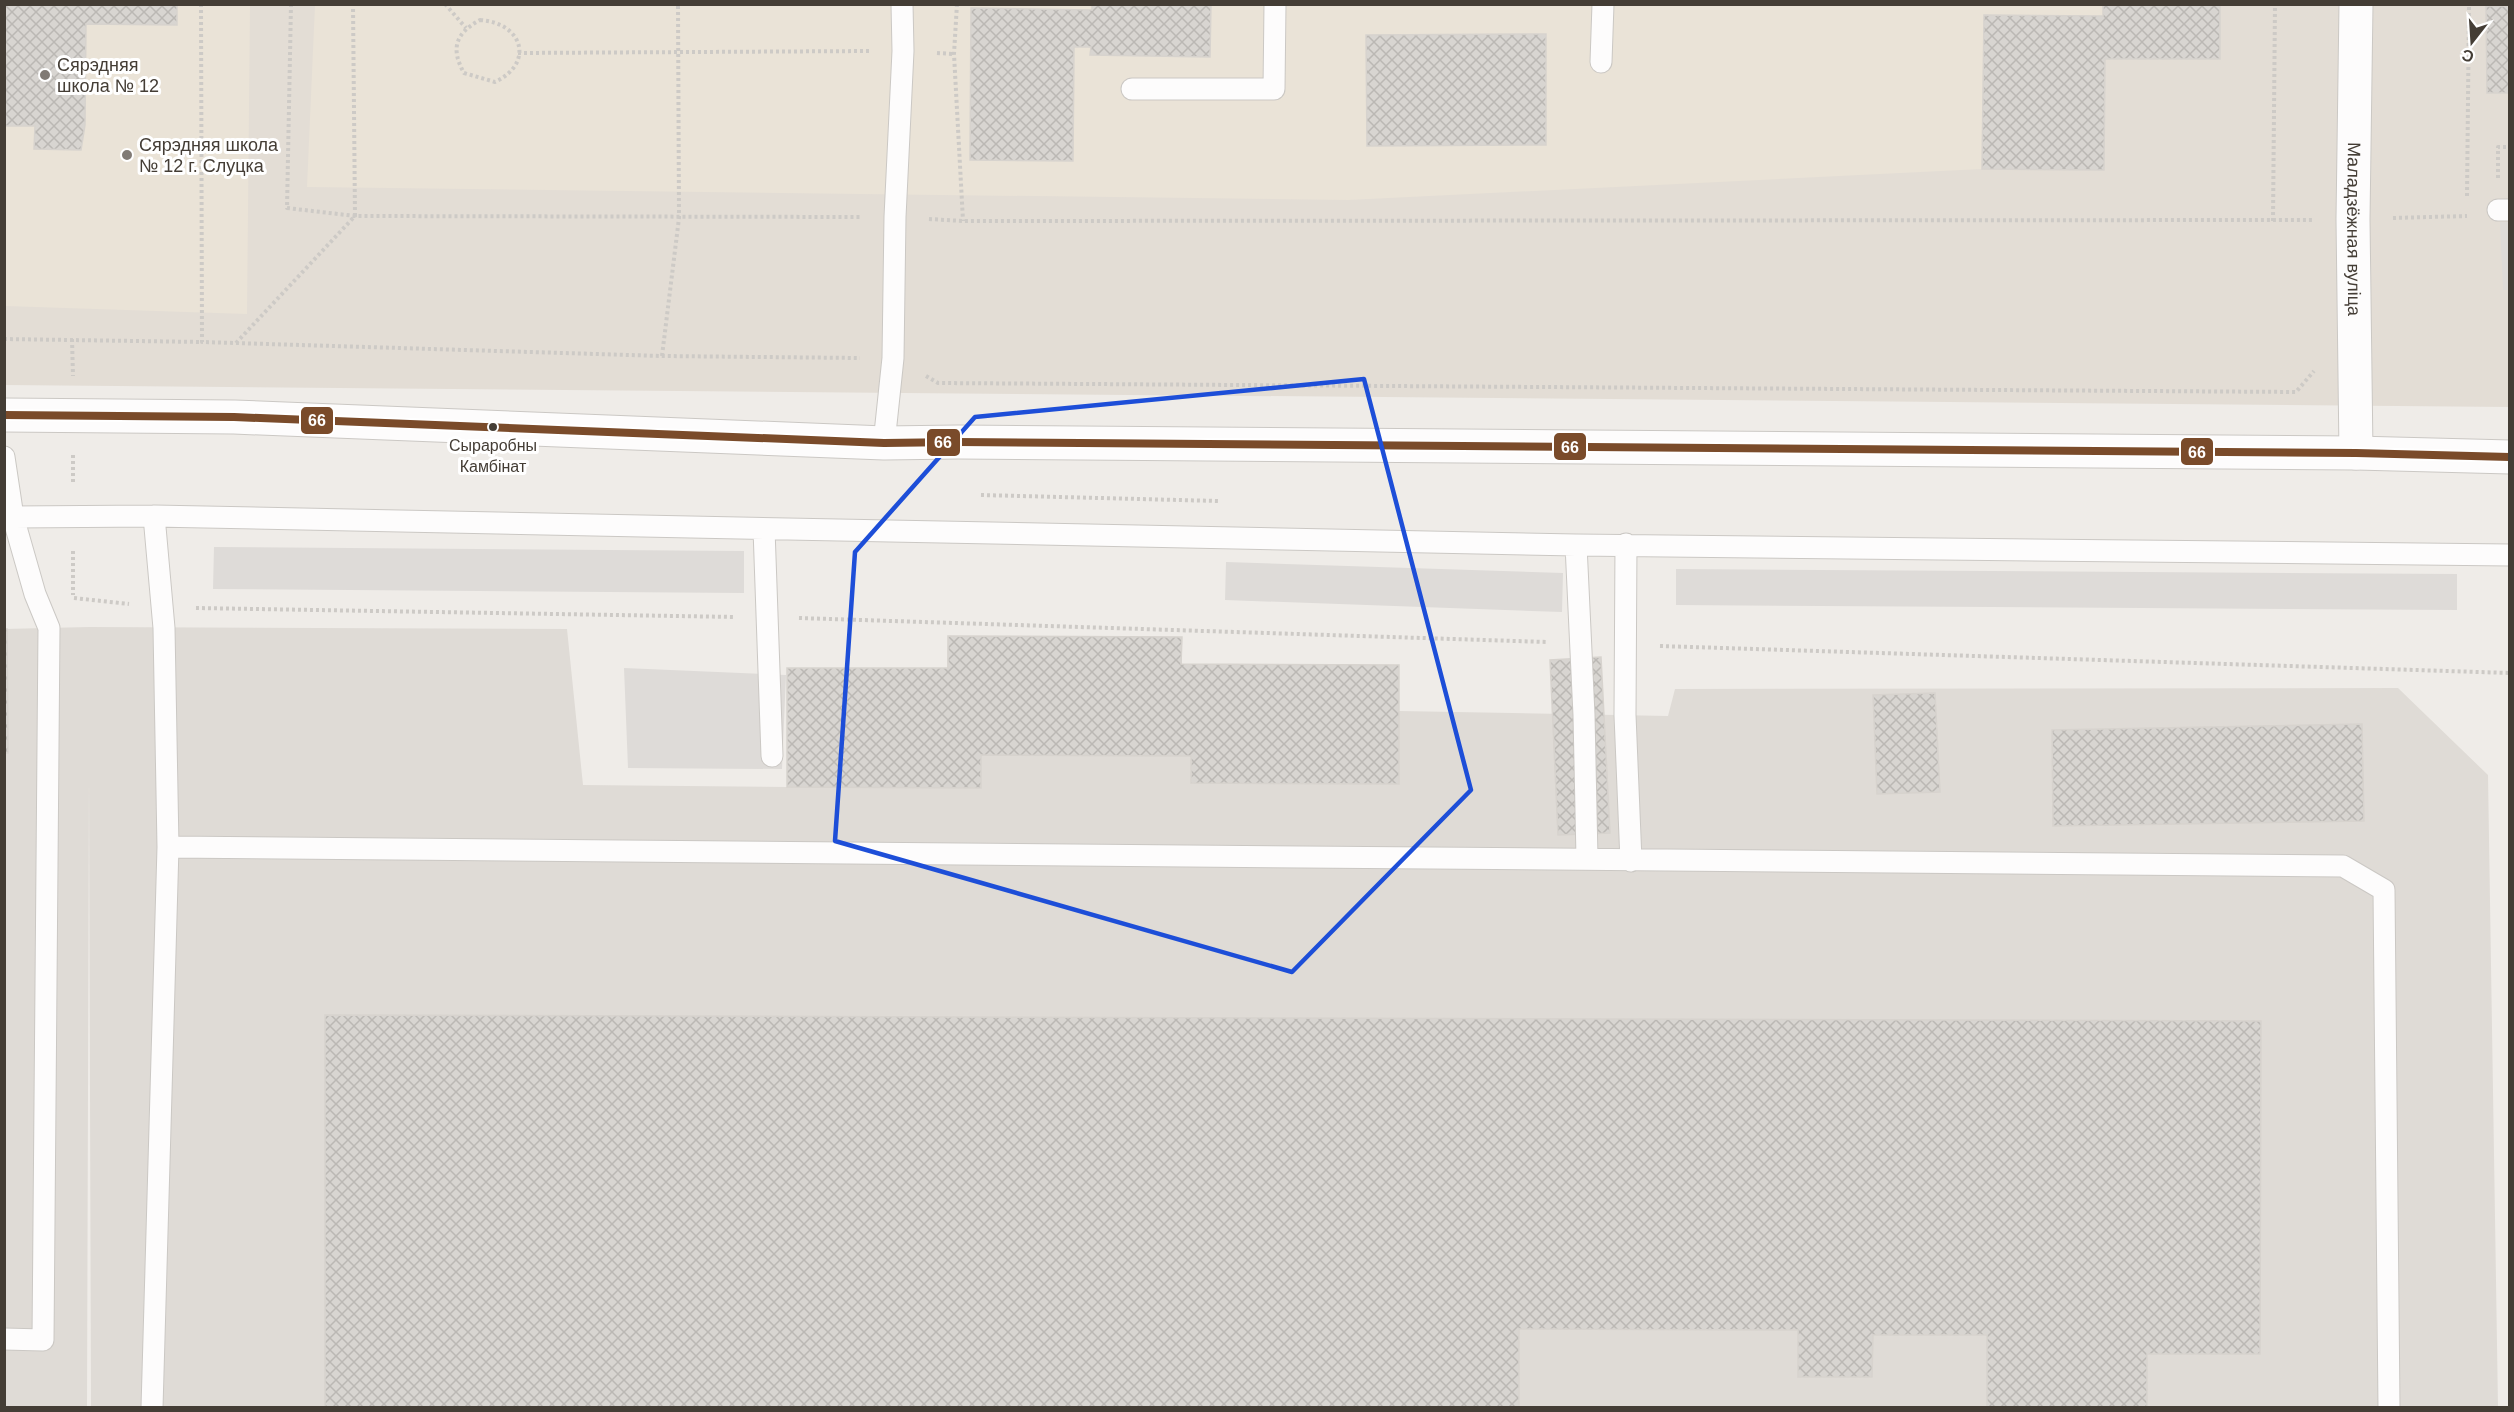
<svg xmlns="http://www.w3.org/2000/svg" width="2514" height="1412" font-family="Arial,sans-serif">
	<defs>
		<pattern id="building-cross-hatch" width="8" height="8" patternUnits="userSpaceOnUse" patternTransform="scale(1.5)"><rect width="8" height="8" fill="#d8d5d1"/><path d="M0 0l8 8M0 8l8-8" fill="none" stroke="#bbb8b4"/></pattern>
	</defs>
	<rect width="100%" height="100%" fill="#efece8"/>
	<!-- residential -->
	<path fill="#e3ddd5" d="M5,5H2509V407L5,385Z"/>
	<!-- industrial -->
	<path fill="#dfdbd6" d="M89,627L567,629L583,785L787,787V668H947L948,636L1182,637V664L1399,665V711L1668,716L1675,689L2398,688L2488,775L2498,1407H91L89,779L87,1407H5L4,629Z"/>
	<!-- education -->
	<path fill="#eae3d7" d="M5,5H250L247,314L5,306Z
		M315,5H2220V59H2105L2104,170L1982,169L1348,200L307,187Z"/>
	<!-- parking -->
	<path fill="#dedbd8" d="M2500,222H2509V290H2503Z
		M214,547L744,551V593L213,589Z
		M1226,562L1563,573L1562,612L1225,600Z
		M1676,569L2457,574V610L1676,605Z
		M624,668L786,675L782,769L628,768Z"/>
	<!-- building -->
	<path fill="url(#building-cross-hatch)" stroke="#d7d3ce" stroke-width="1.5" d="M4,4H177V25L86,24L85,125L81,150L34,149L35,126H4Z
		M1092,4H1211L1210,57L1090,55L1091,47H1074L1073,161L970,160L971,8L1092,10Z
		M2103,4H2220V59H2105L2104,170L1982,169L1984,15L2103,16Z
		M2486,6H2510V93H2487Z
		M1546,34V145L1367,146L1366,35Z
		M4,629H7L8,753H4Z
		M948,636L1182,637L1181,664L1399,665V784L1191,783V756L981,755V788L787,787V668H948Z
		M1601,657L1610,833L1558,835L1550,660Z
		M1935,693L1940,792L1877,794L1873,695Z
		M2362,724L2364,821L2053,826L2052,730Z
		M325,1015L2261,1021L2260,1354H2147V1408H1987V1335H1873L1872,1377H1798V1330L1519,1329V1408H325Z"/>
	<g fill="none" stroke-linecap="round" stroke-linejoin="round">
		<defs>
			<path id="service" d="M1601,62L1603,4
				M1132,89H1274L1275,4
				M2498,210H2510
				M884,443L893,358L895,217L903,51L902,4
				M4,457L13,517L154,516L1576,545L2510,555
				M764,529L772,756
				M1626,544L1625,715L1631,861
				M1576,545L1584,715L1587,858
				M168,847L2343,866L2384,890L2389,1408
				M4,1339L43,1340L49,628L35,594L13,517
				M152,1408L168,847L164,628L154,516"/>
			<g id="minor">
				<path id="s1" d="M2356,4L2353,219L2356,453"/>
			</g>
			<path id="tertiary" d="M4,415L234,417L884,443L958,442L2356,453L2510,457"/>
		</defs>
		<!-- service casing -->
		<use href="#service" stroke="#cbc8c4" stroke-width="23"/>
		<!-- minor casing -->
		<use href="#minor" stroke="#cbc8c4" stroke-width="35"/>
		<!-- tertiary casing -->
		<use href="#tertiary" stroke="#cbc8c4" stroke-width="35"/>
		<!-- path -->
		<path stroke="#cdcac6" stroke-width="4" stroke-dasharray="3 3" stroke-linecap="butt" d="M201,4L202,342L662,356L860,358
			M291,4L287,208L355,216L862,217
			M445,4L466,28
			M957,4L954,54L963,221
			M480,20C523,23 535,63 495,82L464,73C450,48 456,33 480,20Z
			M518,53L870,51
			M937,53L954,54
			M2498,178V147H2510
			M2467,196L2469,4
			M2393,218L2467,216
			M929,219L963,221L2314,220
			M2273,221L2275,4
			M4,339L202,342
			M72,339L73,376
			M236,343L355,216L353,4
			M662,356L679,218L678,4
			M926,376L938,383L2296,392L2314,371
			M73,455V484
			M981,495L1218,501
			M73,551V595
			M74,598L129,604
			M196,608L735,617
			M799,618L1547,642
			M1660,646L2510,673"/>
		<!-- service -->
		<use href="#service" stroke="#fdfcfc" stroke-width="21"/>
		<!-- minor -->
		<use href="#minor" stroke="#fdfcfc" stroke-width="33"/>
		<!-- tertiary -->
		<use href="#tertiary" stroke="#fdfcfc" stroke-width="33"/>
		<defs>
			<path id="bus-1" d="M4,415L234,417L884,443L958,442L2356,453L2510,457"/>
		</defs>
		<!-- bus-1 casing -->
		<use href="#bus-1" stroke="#fff" stroke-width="12"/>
		<!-- bus-1 -->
		<use href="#bus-1" stroke="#7a4b2a" stroke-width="8"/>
	</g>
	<!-- marked area -->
	<path fill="none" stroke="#1d4ed8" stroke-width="4.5" stroke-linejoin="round" d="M1364,379L1471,790L1292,972L835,841L855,552L975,417Z"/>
	<!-- markers -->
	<g fill="#807a74" stroke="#fff" stroke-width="2">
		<circle cx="45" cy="75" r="6"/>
		<circle cx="127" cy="155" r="6"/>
	</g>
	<circle fill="#443d35" stroke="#fff" stroke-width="2" cx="493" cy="427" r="5"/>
	<g text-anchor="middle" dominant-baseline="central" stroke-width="6" stroke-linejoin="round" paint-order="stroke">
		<!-- bus labels -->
		<g font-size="16" fill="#443d35" stroke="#fff">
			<text x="493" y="445">Сыраробны<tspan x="493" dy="21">Камбінат</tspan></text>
		</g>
		<!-- poi labels -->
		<g font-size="18" fill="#443d35" stroke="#fff" text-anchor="start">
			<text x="57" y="65">Сярэдняя<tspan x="57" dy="21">школа № 12</tspan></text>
			<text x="139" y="145">Сярэдняя школа<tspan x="139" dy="21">№ 12 г. Слуцка</tspan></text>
		</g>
		<!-- street labels -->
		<g font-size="18" fill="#443d35" stroke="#fff">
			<text stroke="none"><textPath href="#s1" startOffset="225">Маладзёжная вуліца</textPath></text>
		</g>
	</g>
	<g stroke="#fff" stroke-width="2">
		<rect x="300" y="406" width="34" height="29" rx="6" fill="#7a4b2a"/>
		<rect x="926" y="428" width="35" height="29" rx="6" fill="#7a4b2a"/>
		<rect x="1553" y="432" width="34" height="29" rx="6" fill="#7a4b2a"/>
		<rect x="2180" y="437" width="34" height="29" rx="6" fill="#7a4b2a"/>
	</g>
	<g font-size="16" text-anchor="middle" font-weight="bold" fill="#fff">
		<text x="317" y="426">66</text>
		<text x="943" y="448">66</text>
		<text x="1570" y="453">66</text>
		<text x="2197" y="458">66</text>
	</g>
	<!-- border -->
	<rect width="2514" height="1412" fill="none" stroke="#443d35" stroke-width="12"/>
	<!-- north arrow -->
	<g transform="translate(2472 42) rotate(197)" stroke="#ffffff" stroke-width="4.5" paint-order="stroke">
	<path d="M0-4.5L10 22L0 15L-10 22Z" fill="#443d35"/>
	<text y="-9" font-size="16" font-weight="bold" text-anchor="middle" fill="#443d35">С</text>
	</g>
</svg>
